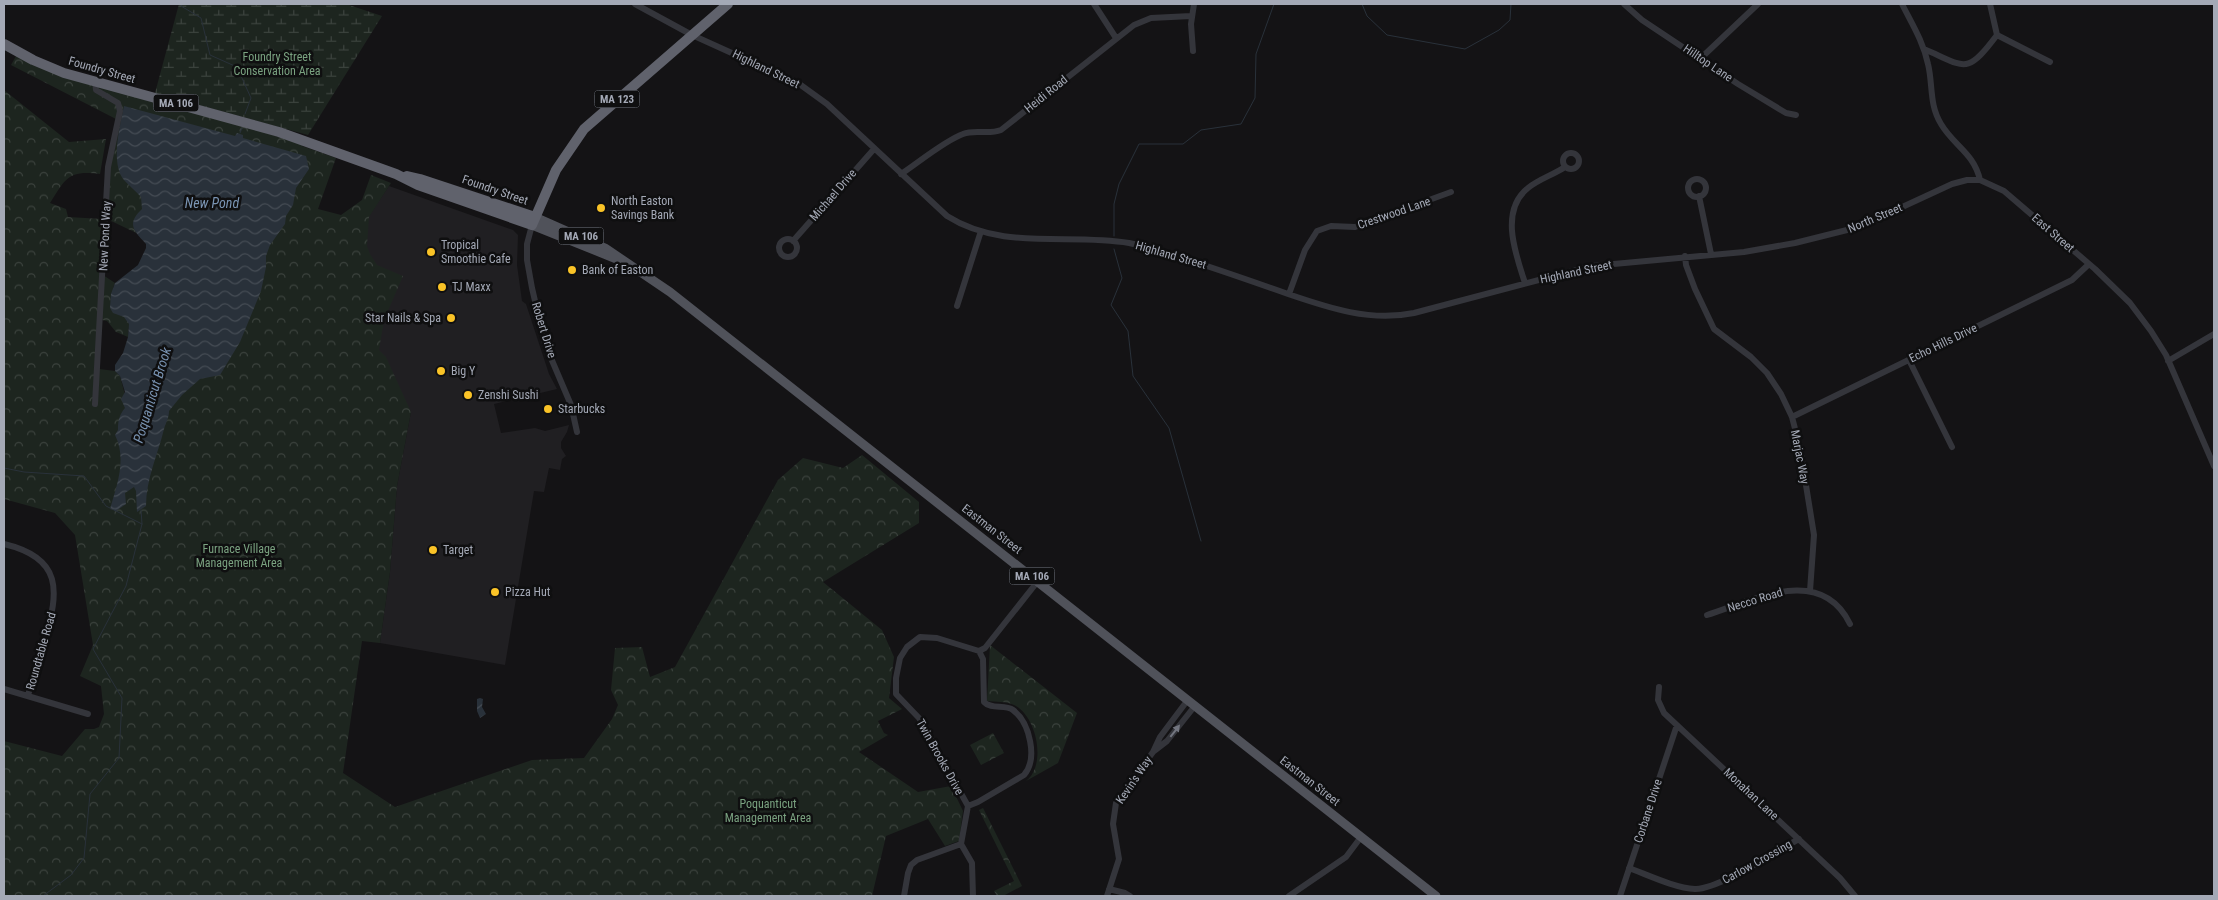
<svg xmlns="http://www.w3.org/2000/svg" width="2218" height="900" font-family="'Roboto Condensed',sans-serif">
	<defs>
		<pattern id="forest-crowns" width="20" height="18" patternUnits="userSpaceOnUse" patternTransform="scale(1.25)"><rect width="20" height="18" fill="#1d251f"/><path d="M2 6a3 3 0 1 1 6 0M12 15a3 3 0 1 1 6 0" fill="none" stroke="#3b423d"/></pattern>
		<pattern id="wetland-marsh" width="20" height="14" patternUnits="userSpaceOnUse" patternTransform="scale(1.25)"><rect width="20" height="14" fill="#1d251f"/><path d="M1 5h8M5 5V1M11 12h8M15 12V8" fill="none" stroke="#3b423d"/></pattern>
		<pattern id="water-waves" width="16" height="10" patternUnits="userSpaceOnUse" patternTransform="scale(1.25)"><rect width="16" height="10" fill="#29313a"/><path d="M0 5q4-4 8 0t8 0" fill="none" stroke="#454c54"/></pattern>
	</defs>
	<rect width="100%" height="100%" fill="#141315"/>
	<!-- built -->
	<path fill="#201f22" d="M389,186L513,230L518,235L517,265L522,301L526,304L549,374L557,389L494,404L501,433L535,428L545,431L569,425L567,432L561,442V448L566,456L562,459L560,470L549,468L544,492L534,491L505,665L380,643L390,572L397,486L411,412L370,351L341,258Z"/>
	<!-- forest -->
	<path fill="url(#forest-crowns)" fill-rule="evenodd" d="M16,56L302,144V146L336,158L318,209L341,215L362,200L371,175L391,183L369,217L367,246L370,254L377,265L403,276L384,320L379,350L386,357L411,412L397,486L390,572L380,643L362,641L343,773L395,807L532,760L584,758L612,719L618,705L611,690L615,648L642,647L650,677L675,667L778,480L803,458L843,468L862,455L919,502V523L823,582L882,630L894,657L889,698L902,709L878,721L884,733L888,735L859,752L918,792L951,786L963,811L959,841L945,846L928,819L886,836L872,896H4V741L62,756L85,729H94L99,727L104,714L101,686L80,676L93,645L75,535L55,513L4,499V90L69,142L106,139L100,174C68,170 66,178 50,203L66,209L68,217L102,219L116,119L11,65ZM107,219L191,259L113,288L115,283L103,275ZM102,320L107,321L116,332L128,337L129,325L145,441L125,395L120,376L115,371L99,369Z
		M990,645L1077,713L1058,763L1026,781C1047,765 1037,716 1014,705C1006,701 996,702 987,701Z
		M993,733L1004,753L981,765L970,745Z
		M983,808L1022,886L1003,896H997L994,891L1014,881L979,810Z"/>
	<!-- wetland -->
	<path fill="url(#wetland-marsh)" d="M179,4H346L382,16L308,135L155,93Z"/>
	<!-- water -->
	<path fill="url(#water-waves)" d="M124,106L235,136L237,133L243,135V138L306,156L309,169L296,188L293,205L286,216L285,224L270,245L266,256V267L261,291L240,342L220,375L200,379L182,395L169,411C169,418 166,422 164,429C158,454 146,479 146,506L137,512L136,491L134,487L125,493L126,504L116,511L110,509C117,485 127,459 115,435L118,430C118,421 119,415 125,408L121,399L125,392L120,376L115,371V365L123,353L128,337L129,324L124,317L113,313L110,308L111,294L115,283L138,265L146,248V244C134,231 126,224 142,209L141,197C136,191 129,186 124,180C110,163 120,126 124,106Z
		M480,698L483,699L482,707L486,714L480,718L477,711V699Z"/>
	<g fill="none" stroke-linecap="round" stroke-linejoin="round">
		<!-- stream -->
		<path stroke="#29313a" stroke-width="1" d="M182,4L181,6L201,18L210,55L237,67L251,98L245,114
			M1362,4L1367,16L1387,35L1465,49L1499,30L1510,20L1511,4
			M240,133L242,128
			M1114,236V204L1119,184L1139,144H1183L1201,130L1241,124L1255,98L1256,54L1274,4
			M1114,249L1122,278L1111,305L1128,331L1133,376L1169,428L1201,541
			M4,468L24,472L84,476L106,506L110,508
			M114,510L142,524
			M43,896L71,875L84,858L90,794L119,758L122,698L93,649L126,586L142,524L141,510"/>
		<!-- minor -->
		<path stroke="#34353b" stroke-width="6" d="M635,4L692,35L798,83L827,104L947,216C1002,251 1068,233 1129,243C1145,246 1161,252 1176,256C1214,268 1251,281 1288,294C1329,308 1370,322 1414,313L1592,266L1744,252L1795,243L1847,230L1872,221L1952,184L1967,180H1980
			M1094,4L1116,38
			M1624,4L1642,20L1738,84L1786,113L1796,115
			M1902,4C1912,24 1923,41 1928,64C1933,84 1929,105 1941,124C1954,146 1974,153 1980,180L2004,191L2095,269L2130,303L2151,331L2166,355L2214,466
			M1990,4L1997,35L2050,62
			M1924,49C1966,67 1966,76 1997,35
			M1193,51L1191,24L1194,4
			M1701,58L1758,4
			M95,82L96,90L118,103L120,111L108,167L95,404
			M1563 161a8 8 0 1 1 16 0a8 8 0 1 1-16 0Z
			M901,174C918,163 944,141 963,134C975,129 988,135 1001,130L1134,25L1151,18L1191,16
			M1688 188a9 9 0 1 1 18 0a9 9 0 1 1-18 0Z
			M1699,196L1711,254
			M532,225L527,244V260L532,288L545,344L571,405L577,432
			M779 248a9 9 0 1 1 18 0a9 9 0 1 1-18 0Z
			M793,241L874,149
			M1685,256L1686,265L1695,289L1714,329L1751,357L1767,373L1781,394L1792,417L1800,448L1814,535L1810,591
			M1525,283C1516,255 1499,211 1528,188C1539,179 1553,175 1565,167
			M1289,294L1305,250L1317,231L1331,226L1355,227L1451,192
			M957,306L981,231
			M1909,360L1952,447
			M2168,361L2214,334
			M1792,417L2072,280L2089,264
			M4,544C63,558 59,591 45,639C39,658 34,677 28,695
			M1707,615C1754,600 1821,564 1850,624
			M1659,687L1658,700L1664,713L1840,878L1855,896
			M4,689L88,714
			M1154,751L1167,741L1194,707
			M968,806L919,718L896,694V678L900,658L907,647L920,637L937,638L979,651L985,648L1038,581
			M968,806L978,802L1024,775C1038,759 1030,723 1013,710C1005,704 991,710 984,702L983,659L979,651
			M968,806L961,844L972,863L973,896
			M1629,868C1648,875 1675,888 1695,889C1717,890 1777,851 1799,839
			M1109,889L1125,893L1130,896
			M904,896L908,873L911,865L917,860L961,844
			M1107,896L1119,859L1113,824L1116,803L1153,752L1160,737L1187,701
			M1289,896L1346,857L1361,837
			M1620,896L1677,725"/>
		<!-- major -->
		<path stroke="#50525a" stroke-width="9" d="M535,217L605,248L670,292L1436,896
			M532,225L619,260"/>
		<!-- highway -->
		<path stroke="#60626c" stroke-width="10" d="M4,44L33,60L64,73L279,132L396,174L418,185L532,225L556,170L584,129L728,4
			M407,176L420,179L535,217"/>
	</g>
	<!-- one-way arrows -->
	<defs><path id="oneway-solid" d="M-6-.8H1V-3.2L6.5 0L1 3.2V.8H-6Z" transform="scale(1.25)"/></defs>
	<use fill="#72757f" href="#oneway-solid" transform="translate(1175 731) rotate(-52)"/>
	<!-- markers -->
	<g fill="#fac327" stroke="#0f0f10" stroke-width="2">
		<circle cx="601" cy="208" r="5"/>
		<circle cx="431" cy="252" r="5"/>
		<circle cx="572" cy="270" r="5"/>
		<circle cx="442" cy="287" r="5"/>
		<circle cx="451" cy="318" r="5"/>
		<circle cx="441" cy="371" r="5"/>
		<circle cx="468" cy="395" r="5"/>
		<circle cx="548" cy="409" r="5"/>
		<circle cx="433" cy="550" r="5"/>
		<circle cx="495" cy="592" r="5"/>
	</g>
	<g text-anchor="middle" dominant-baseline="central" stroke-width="5" stroke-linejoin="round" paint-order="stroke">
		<!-- shield labels -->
		<g fill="#0f0f10" stroke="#777b84" stroke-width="1">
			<rect x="594.5" y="90.5" width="45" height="17" rx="4"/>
			<rect x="153.5" y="94.5" width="45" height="17" rx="4"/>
			<rect x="558.5" y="227.5" width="45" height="17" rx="4"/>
			<rect x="1009.5" y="567.5" width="45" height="17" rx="4"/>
		</g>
		<g font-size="11" font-weight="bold" fill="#a4a9b6">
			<text x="617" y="99">MA 123</text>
			<text x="176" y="103">MA 106</text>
			<text x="581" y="236">MA 106</text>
			<text x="1032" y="576">MA 106</text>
		</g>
		<!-- park labels -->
		<g font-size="12" fill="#7aa280" stroke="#0f0f10">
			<text x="277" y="57">Foundry Street<tspan x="277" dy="14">Conservation Area</tspan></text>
			<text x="239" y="549">Furnace Village<tspan x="239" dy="14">Management Area</tspan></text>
			<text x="768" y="804">Poquanticut<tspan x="768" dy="14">Management Area</tspan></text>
		</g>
		<!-- street labels -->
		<g font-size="12" fill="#a4a9b6" stroke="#0f0f10">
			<text transform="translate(1708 63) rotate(34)">Hilltop Lane</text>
			<text transform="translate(766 69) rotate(26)">Highland Street</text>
			<text transform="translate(102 70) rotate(16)">Foundry Street</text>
			<text transform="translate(1046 94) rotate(-39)">Heidi Road</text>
			<text transform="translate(495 190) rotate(19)">Foundry Street</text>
			<text transform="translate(833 195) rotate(-49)">Michael Drive</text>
			<text transform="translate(1394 213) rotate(-19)">Crestwood Lane</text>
			<text transform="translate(1875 218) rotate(-23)">North Street</text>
			<text transform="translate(2053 233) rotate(41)">East Street</text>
			<text transform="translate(105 236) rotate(-87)">New Pond Way</text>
			<text transform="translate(1171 255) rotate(16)">Highland Street</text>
			<text transform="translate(1576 272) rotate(-12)">Highland Street</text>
			<text transform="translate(544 330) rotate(73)">Robert Drive</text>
			<text transform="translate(1943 343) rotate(-26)">Echo Hills Drive</text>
			<text transform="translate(1800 457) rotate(79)">Marjac Way</text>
			<text transform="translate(992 529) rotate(38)">Eastman Street</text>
			<text transform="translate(1755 600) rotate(-17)">Necco Road</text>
			<text transform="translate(41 651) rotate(-74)">Roundtable Road</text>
			<text transform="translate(940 757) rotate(61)">Twin Brooks Drive</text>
			<text transform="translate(1134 780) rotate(-56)">Kevin's Way</text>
			<text transform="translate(1310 781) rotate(38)">Eastman Street</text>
			<text transform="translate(1751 794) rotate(43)">Monahan Lane</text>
			<text transform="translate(1648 811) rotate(-72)">Corbane Drive</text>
			<text transform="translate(1757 862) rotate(-29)">Carlow Crossing</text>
		</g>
		<!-- poi labels -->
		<g font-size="12" fill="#a4a9b6" stroke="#0f0f10" text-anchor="start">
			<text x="611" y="201">North Easton<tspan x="611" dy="14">Savings Bank</tspan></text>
			<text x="441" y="245">Tropical<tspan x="441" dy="14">Smoothie Cafe</tspan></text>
			<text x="582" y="270">Bank of Easton</text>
			<text x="452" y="287">TJ Maxx</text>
			<text x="441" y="318" text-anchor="end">Star Nails &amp; Spa</text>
			<text x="451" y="371">Big Y</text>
			<text x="478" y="395">Zenshi Sushi</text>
			<text x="558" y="409">Starbucks</text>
			<text x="443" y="550">Target</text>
			<text x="505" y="592">Pizza Hut</text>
		</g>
		<!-- water labels -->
		<g font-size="14" font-style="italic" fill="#7a94b3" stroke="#0f0f10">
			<text x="212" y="203">New Pond</text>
			<text transform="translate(152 395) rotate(-73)">Poquanticut Brook</text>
		</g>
	</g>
	<!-- border -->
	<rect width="2218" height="900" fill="none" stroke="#a4a9b6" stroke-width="10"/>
</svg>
